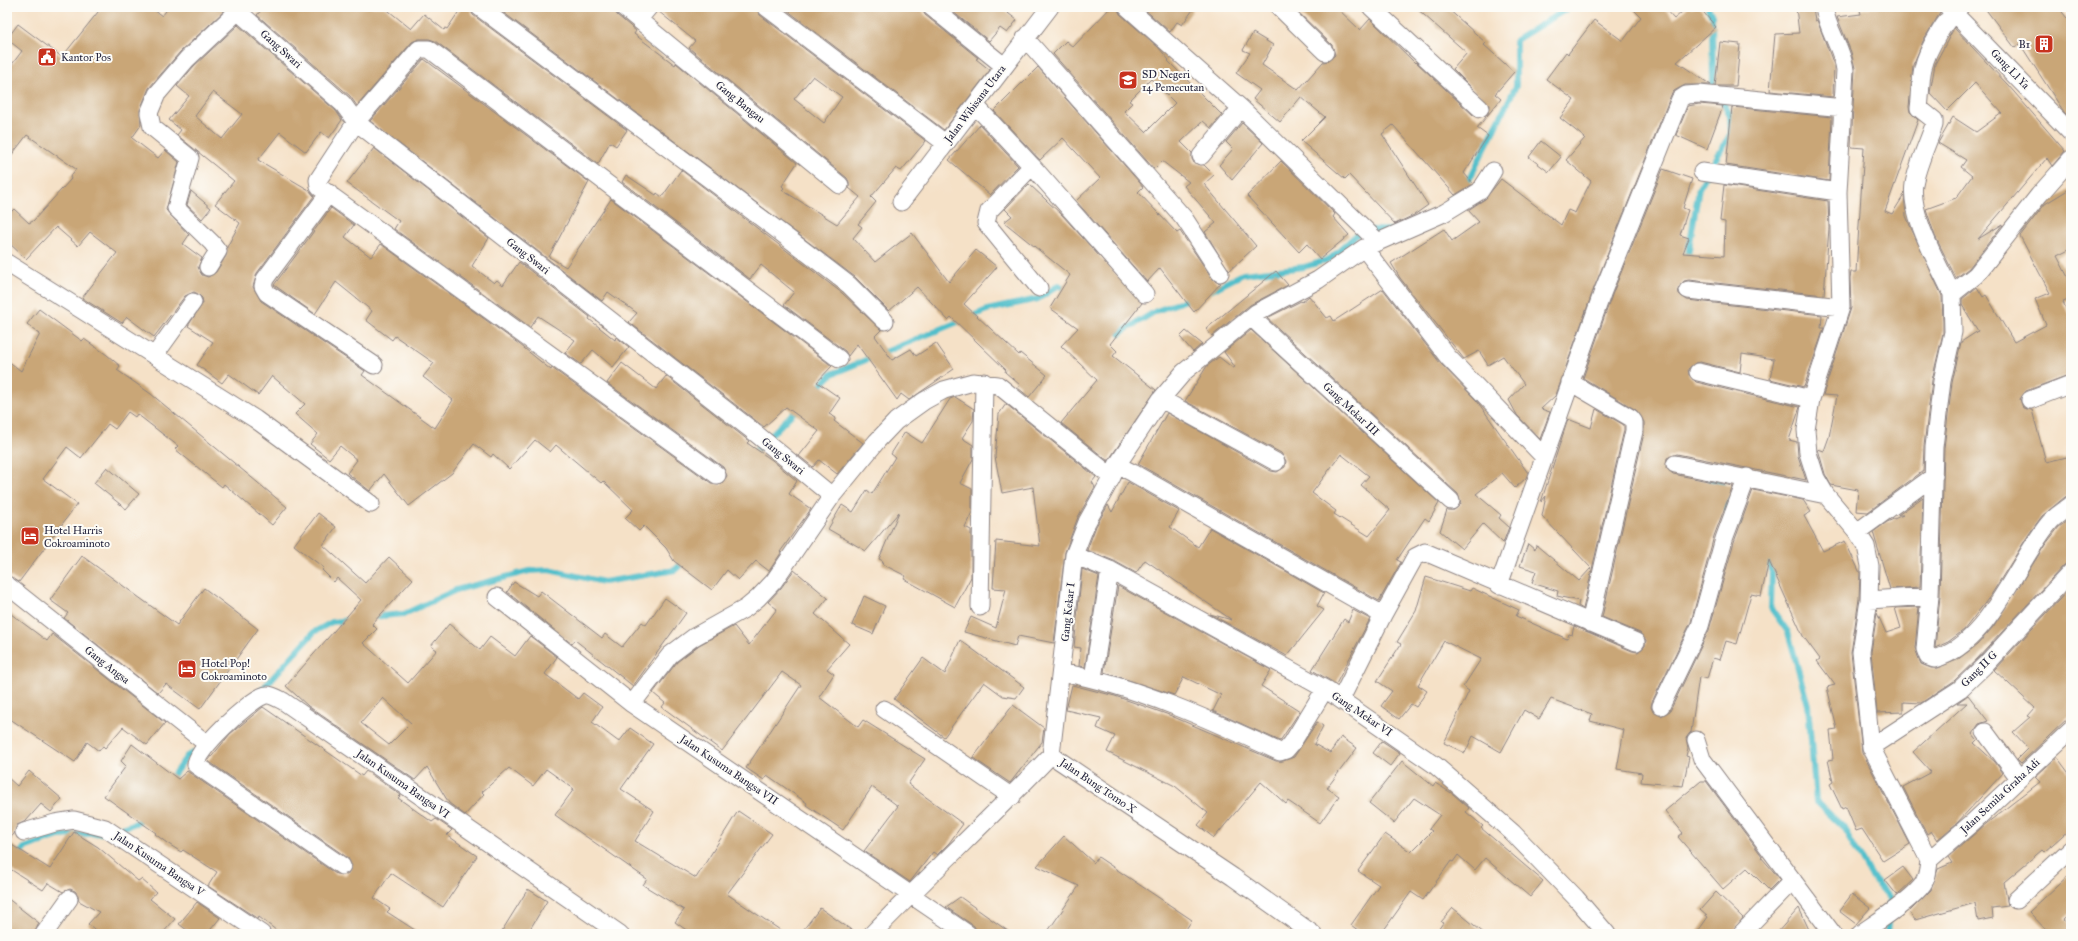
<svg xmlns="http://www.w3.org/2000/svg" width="2078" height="941" font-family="'IM FELL Great Primer',serif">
	<rect width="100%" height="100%" fill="#fdfcf7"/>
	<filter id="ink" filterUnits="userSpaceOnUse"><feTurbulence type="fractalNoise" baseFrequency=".025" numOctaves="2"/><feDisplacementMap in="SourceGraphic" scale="8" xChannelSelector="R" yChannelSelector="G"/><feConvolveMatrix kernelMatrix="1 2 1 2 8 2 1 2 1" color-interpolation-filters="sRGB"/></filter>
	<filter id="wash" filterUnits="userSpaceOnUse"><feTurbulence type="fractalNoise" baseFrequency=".012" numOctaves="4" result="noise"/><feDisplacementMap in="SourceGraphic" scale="16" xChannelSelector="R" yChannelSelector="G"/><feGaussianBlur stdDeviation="0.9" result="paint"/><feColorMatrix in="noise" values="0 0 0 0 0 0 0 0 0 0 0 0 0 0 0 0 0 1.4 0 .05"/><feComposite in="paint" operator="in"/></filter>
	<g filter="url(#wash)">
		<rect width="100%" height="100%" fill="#f5e1c7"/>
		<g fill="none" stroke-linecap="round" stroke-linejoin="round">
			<!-- stream -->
			<path stroke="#52bfcb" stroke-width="6" d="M1448,203L1468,182L1516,86V40L1570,7
				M1687,261L1699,188L1731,133L1730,115L1713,83L1712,16L1708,7
				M1210,291L1243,274L1304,267L1330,259L1362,230H1389
				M1114,328L1120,333L1156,311L1192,298
				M816,390L832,374L987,310L1038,299L1059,285L1069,293
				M751,455L799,407
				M1708,477L1723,485L1728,512L1747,528
				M1770,559L1772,571L1771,608L1788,632L1808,705L1816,801L1843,827L1871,876L1890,898L1887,934
				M371,617L404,614L456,590L529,571L549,570L604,582L675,570L686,560
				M259,693L314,632L332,622L350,620
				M169,781L187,756L198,751
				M114,831L141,821L144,816
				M7,872L24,848L59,836L101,833"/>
		</g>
		<g id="blocks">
			<!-- building -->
			<path fill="#c9a677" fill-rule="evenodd" d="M102,7H150L162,16L169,7H223L224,11L180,52L149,88L140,110L141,125L132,138L158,158L165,150L179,162L166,210L189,235L183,244L202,258L198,267L202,275L208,277L216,272L226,256L227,247L240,223L215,204L234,181L177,135L181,130L169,120L189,96L177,86L194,66L238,25L336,111L342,120L329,138L321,132L306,152L280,132L258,160L309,190L314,196L257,273L253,287L261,301L365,371L362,375L435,428L453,400L423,377L434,363L395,336L392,340L366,320L372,311L336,282L315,314L274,285L331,208L354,225L345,237L371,257L381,244L519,344L551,370L552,368L711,483L721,484L727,476L723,467L607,383L622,363L656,389L666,376L749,441L747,443L772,460L797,481L789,494L811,509L780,552L781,553L769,571L756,561L738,580L727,570L712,590L674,561L666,548L644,526L639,531L625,518L633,510L603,481L601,483L556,445L550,452L535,440L509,469L493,454L491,457L474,444L452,473L409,506L384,474L370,491L347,473L357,460L340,446L329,459L310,444L318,434L295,414L305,404L272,376L258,395L229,374L222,383L197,365L213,342L188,326L203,303L202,298L198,294L194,292L185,296L154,337L127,317L122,323L82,298L117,253L90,232L78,246L56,227L26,259L7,241V216L14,209L29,223L33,221L71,179L70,177L76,169L27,135L7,161V71L22,51L7,39L18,24L62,57ZM213,92L242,114L222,139L195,116Z
				M264,7H384L411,29L424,14L444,30L445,28L447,29L462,7H469L473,15L627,130L616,146L610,142L598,164L435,41L429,39H419L412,42L357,106L350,96L257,15Z
				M496,7H613L617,15L636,31L634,34L675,65L676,63L797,163L782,186L784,188L782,190L837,224L860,197L849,188V182L847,178L689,48L695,41L658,11L659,7H756L760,15L926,141L901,171L896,168L871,197L876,202L858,224L862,227L853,238L875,262L912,233L949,282L976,250L997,267L964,304L1019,355L1020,353L1047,375L1029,397L1018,388L1020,385L1005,372L1006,370L951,317L948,320L917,287L889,311L855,277ZM813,76L842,97L824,123L794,99Z
				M783,7H921L925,15L978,58L976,59L990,70L944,130Z
				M947,7H1000L1017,20L1007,33L1000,28L989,41Z
				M1111,7H1117L1120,14L1158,47L1169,60L1168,61L1222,115L1211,128L1203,121L1181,142L1192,153V159L1194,163L1204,165L1214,175L1204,184L1256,246L1229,271L1205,232L1216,223L1184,186L1189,182L1162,161L1154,169L1053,54L1066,41L1073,47ZM1151,79L1175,103L1146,132L1124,111L1132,103L1129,101Z
				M1142,7H1195L1182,25L1177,22L1170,32Z
				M1293,7H1336L1360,30L1370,19L1415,63L1416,62L1473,115L1478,118L1488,114L1489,105L1453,69L1467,53L1415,7H1446L1486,43L1484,45L1514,72L1495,94L1501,99L1477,128L1488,136L1464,173L1473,184L1455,195L1393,125L1382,134L1428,205L1414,215L1395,224L1349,175L1345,179L1301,141L1325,117L1301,97L1280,122L1253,99L1260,90L1236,73L1250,53L1243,50L1253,33L1273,45L1262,65L1298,90L1323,62L1328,61L1335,55L1332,45Z
				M1631,7H1663L1674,19L1688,7H1699L1716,27L1677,62L1711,85H1685L1674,91L1671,95L1594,288L1556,395L1541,409L1550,412L1540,439L1517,415L1509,400L1524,384L1503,356L1488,365L1479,351L1464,359L1400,278L1391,263L1444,229L1452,241L1479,222L1468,210L1485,199L1501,179L1561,225L1568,210L1575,213L1591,181L1566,160L1585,138L1560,118L1574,100L1546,79L1566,52L1568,54L1594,20L1623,41L1641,17Z
				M1813,7L1815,21L1817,20L1834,65L1833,97L1770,91L1775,34L1799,33L1796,8Z
				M1871,7H1937L1940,13L1924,39L1913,65L1909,107L1910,112L1918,120L1885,211L1892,214L1904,195L1906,216L1911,228L1942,296L1943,322V333L1932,380L1924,446L1923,471L1868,512L1856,511L1858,490L1831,485L1825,474L1818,449L1824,451L1829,437L1837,396L1823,395L1851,308L1850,278L1851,272H1856L1864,148L1851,147L1855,68L1851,52L1837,17L1861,14L1860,10Z
				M1984,7H2058L2071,23V119L2064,112L2020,44L2015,48Z
				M1954,28L2008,85L2065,151L2052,166L2047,158L1978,239L2003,224L1969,268L1956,278L1935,236L1926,209L1956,198L1972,176L1961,167L1966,160L1938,143L1953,117L1976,132L2002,113L1975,83L1947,111L1930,93L1935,64Z
				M1720,42L1740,44L1736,86H1715Z
				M424,59L589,182L549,257L566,267L611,199L832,366L817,382L840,398L829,414L836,418L834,421L863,443L837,474L819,460L813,467L799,456L819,431L786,407L764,427L629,322L637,313L608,292L602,301L370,121Z
				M1038,67L1140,183L1143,187L1138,192L1177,233L1180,231L1182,234L1212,278L1216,282L1221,283L1194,312L1160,268L1147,282L1076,201L1100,178L1063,138L1040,160L994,111Z
				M1699,104L1723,106L1707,149L1676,135L1688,106Z
				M1732,107L1832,117L1829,181L1726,165Z
				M1242,123L1263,143L1232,180L1219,165L1233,149L1226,142Z
				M980,125L1018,166L990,195L949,160Z
				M1541,141L1561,157L1549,172L1529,157Z
				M374,148L489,238L472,266L494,283L497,280L503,285L519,262L590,317L589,319L615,340L616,337L629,347L613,367L593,350L581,364L565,353L575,340L538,316L530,327L394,229L399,221L347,183Z
				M1281,161L1335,214L1333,217L1349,235L1320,259L1307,244L1299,252L1247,196Z
				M1663,169L1692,179L1683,208L1688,210L1680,235L1689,238L1683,253L1724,256L1725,222L1720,221L1724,185L1828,201L1829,228L1824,295L1689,280L1684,281L1678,289L1679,294L1687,300L1822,315L1821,328H1824L1804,387L1770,379L1774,359L1742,354L1740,372L1700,362L1695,363L1688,369L1689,375L1696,382L1800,407L1789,440L1797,442L1798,456L1806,480L1677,454L1667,458L1666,468L1673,474L1733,486L1714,536L1691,622L1652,702L1651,707L1653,712L1661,716L1670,711L1709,630L1734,542L1753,490L1803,500L1811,512L1804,516L1823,551L1845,541L1860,573L1859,599L1851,653L1862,752L1910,844L1883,861L1862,829L1856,831L1846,807L1842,809L1830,784L1833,782L1828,760L1833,759L1830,730L1837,729L1827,687L1835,685L1817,661L1820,659L1803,636L1769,561L1761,596L1751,594L1737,644L1726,641L1720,660L1713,658L1707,679L1699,677L1691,732L1686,738L1688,748L1686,756L1689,757L1683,786L1641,782L1642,773L1617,769L1624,730L1590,721L1592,714L1551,699L1539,719L1524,710L1501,752L1473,736L1465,753L1444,743L1469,691L1463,687L1481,659L1444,641L1418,685L1427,691L1416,707L1411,704L1399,719L1381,706L1392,691L1377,681L1401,644L1397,642L1416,611L1426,577L1470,591L1472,588L1519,610L1516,616L1567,639L1569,634L1572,635L1574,626L1632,651L1638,652L1645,646L1646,640L1640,633L1602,617L1644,433V422L1636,410L1583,378L1612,295Z
				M681,170L842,293L881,330L875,336L892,360L911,349L916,356L936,343L954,369L909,400L901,394L897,400L857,344L848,356L845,351L784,305L794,292L761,265L750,279L622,182L626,175L656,195L657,193L662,197Z
				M1029,184L1062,215L1142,303L1110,344L1117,351L1113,356L1156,390L1108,461L1061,423L1097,380L1061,346L1078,328L1050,308L1070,275L1004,222L1012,216L1005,209Z
				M2071,188V249L2057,256L2071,283V299L2063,302L2071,320V374L2026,391L2020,399L2023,408L2032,410L2046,462L2071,456V495L2065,497L2042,516L2029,534L1991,595L1964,630L1948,642L1935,648L1940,596L1944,448L1952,383L1961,342L1978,331L1962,305V299L1977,287L1983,297L1986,295L2014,342L2046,325L2035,299L2050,293L2020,236L2045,204Z
				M191,191L211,208L202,219L187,205Z
				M1276,271L1288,285L1250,305L1212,336L1206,329Z
				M1383,289L1440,363L1477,401L1528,473L1526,478L1515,488L1502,473L1476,494L1501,515L1499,518L1509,527L1503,543L1483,524L1462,549L1440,531L1447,510H1454L1461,504L1458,494L1267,318L1301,301L1302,302L1309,296L1327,318L1331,316L1334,321Z
				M39,309L82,341L84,339L107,355L120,366L117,370L151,394L287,507L272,525L224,484L222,487L175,449L178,446L137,414L135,417L128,412L115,429L108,424L81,458L67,447L43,479L77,504L19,582L7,575V360L21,371L40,334L27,324Z
				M1251,330L1439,503L1429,521L1425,518L1397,560L1401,562L1379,601L1138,464L1167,413L1271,471L1277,472L1285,467L1286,461L1281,453L1185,401L1207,366L1219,357L1233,368L1235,367L1224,352ZM1341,454L1369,476L1361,485L1390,510L1369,536L1334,514L1336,511L1312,493Z
				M1186,331L1202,344L1193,352L1180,337Z
				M955,397L974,409L973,421L962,438L973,445V459L960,483L972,489V512L965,527L971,530V577L955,607L904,579L906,576L882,564L883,561L879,559L899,512L866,551L828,529L842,505L853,512L867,490L872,494L895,457L891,454L905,432L922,443L950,399Z
				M1006,404L1096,477L1092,482L1095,487L1078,517L1065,552L1054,643L1018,636L1015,646L964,632L971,617L996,628L1006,589L993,588L996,541L1040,546L1033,487L1002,493L995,457L999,414Z
				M1596,409L1624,425V430L1583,609L1578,606L1579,601L1557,596L1558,591L1532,583L1536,571L1520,566L1528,544L1535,550L1536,545L1579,581L1591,568L1542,516L1546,496L1541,502L1568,419L1591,428Z
				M107,467L139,494L126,509L94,483Z
				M1128,482L1179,511L1170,527L1198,547L1210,528L1324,593L1317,606L1324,610L1287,656L1210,614L1232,620L1145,560L1136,573L1114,561L1087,550L1096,526L1108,505L1112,512Z
				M1923,497L1920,587L1890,589L1873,532L1887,522L1903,515H1898Z
				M318,513L336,527L323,545L365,583L389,557L413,579L372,624L377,629L363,643L408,683L437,650L431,646L449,624L480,650L490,637L515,656L530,636L557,657L545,674L578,699L583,693L602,707L592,722L619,742L630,728L653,744L621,789L654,811L635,841L696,878L738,811L772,834L727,894L786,934H692L675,922L684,910L643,885L647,879L555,815L574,789L546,769L533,786L509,768L482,792L484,794L465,815L449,803L427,767L415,780L308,706L286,686L361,600L337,578L334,582L322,570L324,568L294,545ZM383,698L411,723L389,745L361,723Z
				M2071,518V562L2064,565L1977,659L1954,681L1921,703L1903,702V712L1877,713L1871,652L1877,613L1886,633L1901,628L1895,608L1919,607L1915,648L1921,664L1931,668H1937L1957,660L1977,645L1993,627L2045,545L2059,527Z
				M82,556L177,625L204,588L258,629L200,709L166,684L158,693L64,618L68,613L50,600Z
				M1082,569L1099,576L1085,667L1079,666L1081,648L1074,647Z
				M794,570L828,598L815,614L849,644L827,669L834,674L819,697L858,727L863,720L925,759L908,784L963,824L949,843L937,855L933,852L910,882L864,851L898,806L872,787L843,830L806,805L807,803L767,775L764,780L746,768L801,685L782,672L722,751L662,707L665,703L653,693L677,662L699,645L734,626L749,645L777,609L768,602L781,588Z
				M514,582L537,596L541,591L602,638L605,634L622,647L642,622L646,625L665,598L686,613L633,686L575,640L572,644L507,592Z
				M1118,586L1271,670L1261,686L1300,711L1280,741L1213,711L1221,695L1184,677L1174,695L1104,672Z
				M2071,587V715L2021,763L2017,759L2028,748L2013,732L2030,717L2028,716L2035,708L1994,670Z
				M864,596L885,606L873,634L852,625Z
				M1353,610L1370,619L1336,684L1312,670L1344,619L1348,622Z
				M7,611L47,641L52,634L165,723L147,745L123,727L105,748L103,746L99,751L87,742L75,762L7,717Z
				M960,640L1024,687L1016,698L1003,696L984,682L944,737L894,699L923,658L945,674Z
				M1072,685L1115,696L1169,715L1276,761H1283L1294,757L1317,722L1323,726L1314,744L1330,753L1341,737L1357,748L1327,788L1339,796L1320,823L1288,801L1286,804L1261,782L1214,838L1198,825L1208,813L1175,786L1107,752L1115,736L1097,728L1101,718L1066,710Z
				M1968,695L1988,721L1979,724L1972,734L1977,740L1974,743L1995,762L2003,773L1957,823L1937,840L1931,831L1927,834L1903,787L1931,772L1913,752L1967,703H1957Z
				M1013,705L1044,728L1042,742L1010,783L973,758Z
				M263,707L362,776L366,771L401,795L398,798L432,822L436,819L452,830L447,835L477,856L443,907L391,873L374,898L390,909L387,912L421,934H281L259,917L258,919L208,886L217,872L183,850L181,852L167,843L155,834L156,833L104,796L126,766L121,761L132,744L178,779L187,771L336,874L347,875L352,866L348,858L208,761L230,734Z
				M1382,741L1400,753L1390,766L1373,753Z
				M2057,757L2071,776V828L2044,852L2042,850L2004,882L2008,906L1992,908L1993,918L1978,921L1975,903L1915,920L1909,912L1931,890L1938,869L1952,863L1948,857L1987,823L2040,782L2035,777Z
				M1402,761L1433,786L1435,783L1453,794L1469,808L1466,812L1483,826L1481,828L1543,881L1530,897L1485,858L1475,870L1458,855L1453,862L1451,861L1423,900L1411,892L1381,934H1363L1351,925L1379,885L1358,871L1385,834L1411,852L1432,831L1429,829L1440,815L1414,798L1394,823L1369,803Z
				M29,771L62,799L51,812L41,804L26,821L17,825L14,834L7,842V777L17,786Z
				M1701,781H1706L1762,856L1761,857L1780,879L1769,890L1747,868L1723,889L1678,837L1683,833L1665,811Z
				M74,832L98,847L138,881L141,879L156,892L150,899L175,919L162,934H100L88,924L99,912L79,901L78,895L75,891L70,889L63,892L48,883L43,890L7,867V842L50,869Z
				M1064,836L1094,863L1098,857L1192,920L1183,934H1046L1079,886L1037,866Z
				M1903,867L1913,880L1897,895L1885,880Z
				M2071,873V913L2064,919L2071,926V934H2050L2029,912Z
				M528,889L547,901L527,934H500Z
				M1716,892L1743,918L1730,934H1696L1708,917L1700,910Z
				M1852,894L1870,908L1856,924L1839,911Z
				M960,897L1012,934H978L974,926L946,907Z
				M7,898L39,923L34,934H7Z
				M197,902L220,918L207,934H192L179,924Z
				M820,908L857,934H800Z
				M1453,908L1485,934H1435L1443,923L1441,922Z
				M1799,908L1811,934H1776Z"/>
		</g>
	</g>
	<g filter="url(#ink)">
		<use href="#blocks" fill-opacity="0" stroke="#8c8281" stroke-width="1"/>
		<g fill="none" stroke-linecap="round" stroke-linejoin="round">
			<defs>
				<path id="street" d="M233,7L343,104L356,122L749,428L832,496
					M479,7L772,226L849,285L885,321
					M623,7L840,185
					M766,7L945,143
					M931,7L1004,66
					M1127,7L1241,108L1378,242
					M1279,7L1325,52
					M1371,7L1480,108
					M1824,7C1827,30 1843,49 1845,70L1838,192L1841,307L1811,399L1806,430L1808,453L1816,478L1826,495L1857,532L1866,546L1870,566L1869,600L1861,652L1871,747L1929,860C1928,869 1928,876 1923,884C1912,900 1877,922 1860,934
					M1948,7L2071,133
					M639,19L649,7
					M1025,38L1184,218L1220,273
					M975,105L1032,166L1145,294
					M1201,156L1241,108
					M2071,159L2039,195L1976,275L1952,294L1953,332L1942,381L1934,447L1930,596L1925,649L1928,657L1934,659C1989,645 2015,563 2050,522C2055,516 2064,511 2071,505
					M1032,166L989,211L986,223L1039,288
					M1702,172L1838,192
					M329,193L265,279L263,286L267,293L374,365
					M901,202L1050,7
					M1364,248L1448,357L1544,457
					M7,263L255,419L371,504
					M208,267L218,251L212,243L176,208L190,158L152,127L149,113L157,94L187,59L238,11
					M1688,290L1841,307
					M1952,294C1939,265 1909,215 1914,184C1917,166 1928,143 1934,125V120L1919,108C1921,95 1920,81 1923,68C1927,50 1946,18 1960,7
					M1251,317L1451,501
					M155,355L193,302
					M1698,372L1811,399
					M1570,382L1631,418L1634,422V431L1590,623
					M1161,399L1276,462
					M2030,400L2071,384
					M1675,464L1826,495
					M1117,465L1161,399L1184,372L1256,313L1318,280L1364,248L1444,213L1480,191L1493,171
					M717,475L319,187L318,180L356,122L419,49H429L839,359
					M1857,532L1934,476
					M1074,555L1110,570L1325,689L1435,765L1513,833L1576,898L1607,934
					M7,585L207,744
					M1499,585L1603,291L1680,99L1686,95L1699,94L1844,108
					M497,597L632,704L968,934
					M1869,600L1930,596
					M980,607L984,382
					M1061,672C1138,687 1209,719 1280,752L1286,750L1292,743L1325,689
					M1093,678L1110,570
					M1341,699L1383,615L1415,557L1425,552L1636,642
					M632,704L670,655L694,637L746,608L758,598L774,581L832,496L877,441L896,421L924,401L944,390L973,382L998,385L1112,477
					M1661,706L1700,626L1724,539L1747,477
					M884,709L1012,797
					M1985,732L2019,778
					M1696,740L1702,759L1833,934
					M1871,747L1960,689L1984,666L2071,572
					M1051,755L1074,555L1087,522L1112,477L1117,465L1133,473L1383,615
					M1051,755L1233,877L1313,934
					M24,832L55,823L74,820L105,828L262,934
					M1929,860L1973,822L2071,730
					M342,866L196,765C194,751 249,701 263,696C269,693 277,698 283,701L620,934
					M2016,900L2071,849
					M44,934L69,899
					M872,934C931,873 993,816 1051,755
					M1741,934L1793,880"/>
			</defs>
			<!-- street casing -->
			<use href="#street" stroke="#8c8281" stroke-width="19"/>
			<!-- street -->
			<use href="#street" stroke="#fff" stroke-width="17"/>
		</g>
	</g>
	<!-- icons -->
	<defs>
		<symbol id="building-square" viewBox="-11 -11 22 22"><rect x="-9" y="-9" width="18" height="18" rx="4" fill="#c8321e" stroke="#fdfcf7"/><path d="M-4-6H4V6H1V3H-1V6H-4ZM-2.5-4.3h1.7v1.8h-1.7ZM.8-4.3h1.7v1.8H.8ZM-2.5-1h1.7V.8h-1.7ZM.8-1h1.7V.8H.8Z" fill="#fff"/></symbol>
		<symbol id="civic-square" viewBox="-11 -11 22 22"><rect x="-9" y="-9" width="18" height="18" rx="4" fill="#c8321e" stroke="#fdfcf7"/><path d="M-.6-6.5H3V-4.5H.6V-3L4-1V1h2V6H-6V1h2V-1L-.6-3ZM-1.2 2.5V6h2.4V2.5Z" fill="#fff"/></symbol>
		<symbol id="school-square" viewBox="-11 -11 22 22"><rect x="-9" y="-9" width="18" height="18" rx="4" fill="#c8321e" stroke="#fdfcf7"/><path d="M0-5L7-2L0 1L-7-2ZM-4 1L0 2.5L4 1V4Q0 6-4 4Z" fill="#fff"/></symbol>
		<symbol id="hotel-square" viewBox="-11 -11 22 22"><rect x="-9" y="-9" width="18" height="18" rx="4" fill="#c8321e" stroke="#fdfcf7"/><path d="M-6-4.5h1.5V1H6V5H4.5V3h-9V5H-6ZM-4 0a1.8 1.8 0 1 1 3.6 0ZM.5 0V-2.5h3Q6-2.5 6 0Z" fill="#fff"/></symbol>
	</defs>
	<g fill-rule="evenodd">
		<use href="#building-square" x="2033" y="33" width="22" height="22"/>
		<use href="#civic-square" x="36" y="46" width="22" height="22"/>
		<use href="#school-square" x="1117" y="69" width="22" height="22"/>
		<use href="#hotel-square" x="19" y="525" width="22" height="22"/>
		<use href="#hotel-square" x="176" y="658" width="22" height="22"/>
	</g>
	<g text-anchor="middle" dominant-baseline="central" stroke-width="4" stroke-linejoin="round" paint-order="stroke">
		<!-- poi labels -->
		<g font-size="11" fill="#22223b" stroke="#fdfcf7" text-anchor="start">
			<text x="2030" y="44" text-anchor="end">B1</text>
			<text x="61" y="57">Kantor Pos</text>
			<text x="1142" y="74">SD Negeri<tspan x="1142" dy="13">14 Pemecutan</tspan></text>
			<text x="44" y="530">Hotel Harris<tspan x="44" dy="13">Cokroaminoto</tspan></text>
			<text x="201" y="663">Hotel Pop!<tspan x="201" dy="13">Cokroaminoto</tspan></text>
		</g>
		<!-- street labels -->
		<g font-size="11" fill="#22223b" stroke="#fdfcf7">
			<text transform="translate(281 49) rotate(42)">Gang Swari</text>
			<text transform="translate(2010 69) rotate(46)">Gang Ll Ya</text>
			<text transform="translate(740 102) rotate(39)">Gang Bangau</text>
			<text transform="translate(975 104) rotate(-53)">Jalan Wibisana Utara</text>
			<text transform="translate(528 256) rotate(38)">Gang Swari</text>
			<text transform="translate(1351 409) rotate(43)">Gang Mekar III</text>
			<text transform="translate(783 456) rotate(39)">Gang Swari</text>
			<text transform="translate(1068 612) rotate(-84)">Gang Kekar I</text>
			<text transform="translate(107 665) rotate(38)">Gang Angsa</text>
			<text transform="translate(1979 669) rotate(-45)">Gang II G</text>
			<text transform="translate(1362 714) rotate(34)">Gang Mekar VI</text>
			<text transform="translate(729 770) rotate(34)">Jalan Kusuma Bangsa VII</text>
			<text transform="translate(403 784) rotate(35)">Jalan Kusuma Bangsa VI</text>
			<text transform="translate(1098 786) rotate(34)">Jalan Bung Tomo X</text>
			<text transform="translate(2000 796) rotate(-43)">Jalan Semila Graha Adi</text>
			<text transform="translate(159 864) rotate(34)">Jalan Kusuma Bangsa V</text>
		</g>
	</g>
	<!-- margin -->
	<rect width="2078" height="941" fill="none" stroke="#fdfcf7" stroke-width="24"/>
</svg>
